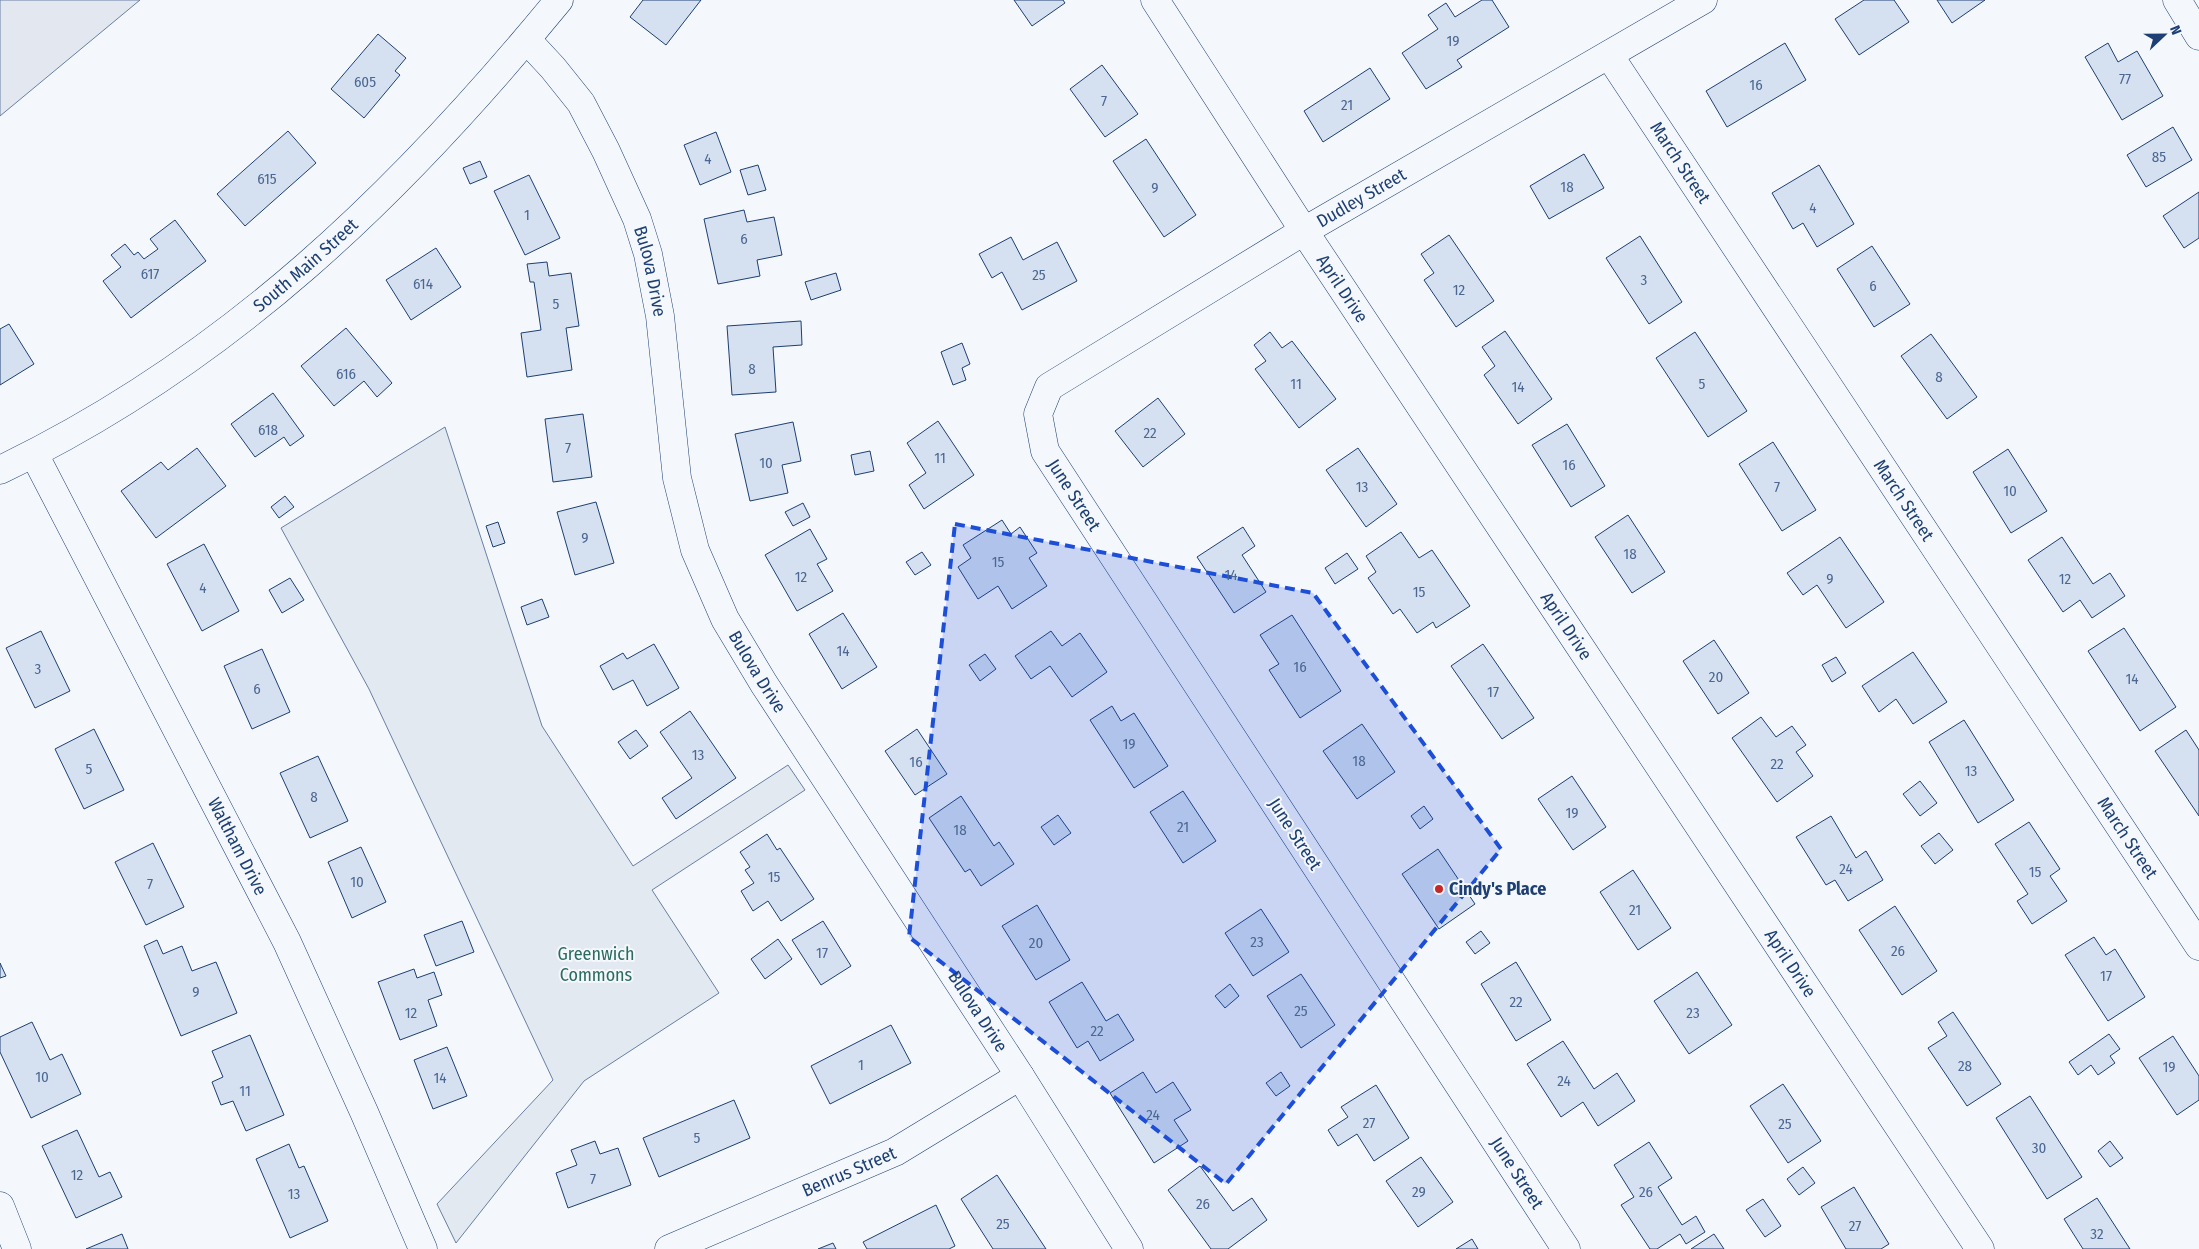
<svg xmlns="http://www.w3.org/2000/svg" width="2199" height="1249" font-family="'Fira Sans Condensed',sans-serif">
	<rect width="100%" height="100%" fill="#f4f7fb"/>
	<!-- green -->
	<path fill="#e3e9f0" stroke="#687fa3" d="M445,427L542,726L633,866L788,765L805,790L652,890L719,993L584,1081L456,1243L437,1204L553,1080L369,689L281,528Z"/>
	<!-- parking -->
	<path fill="#e3e8f0" stroke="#687fa3" d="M0,0H140L0,116Z"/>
	<!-- building -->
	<path fill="#d5e0f0" stroke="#1d3f73" d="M643,0H701L666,45L630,17Z
		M1014,0H1063L1065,3L1032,26Z
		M1482,0H1492L1509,27L1457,60L1462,67L1426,89L1402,53L1438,29L1428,15L1446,3L1455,17Z
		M1864,0H1894L1909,22L1859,55L1835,19Z
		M1937,0H1985L1952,23Z
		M378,34L406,58L395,71L400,75L364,118L331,89Z
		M1785,43L1806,80L1727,127L1706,91Z
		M2108,43L2118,62L2137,51L2163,96L2122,120L2085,57Z
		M1102,65L1138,114L1105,137L1070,89Z
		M1370,68L1390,99L1323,142L1304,111Z
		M2173,127L2192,160L2146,187L2127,155Z
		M288,131L316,163L245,226L217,194Z
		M716,132L731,172L700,185L684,145Z
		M1146,139L1196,215L1164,237L1113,161Z
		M1584,154L1604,188L1549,219L1530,186Z
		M480,161L487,177L470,184L463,168Z
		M758,165L766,190L748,195L740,170Z
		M1819,165L1854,224L1817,247L1803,223L1793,229L1772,193Z
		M529,175L560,238L525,255L494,191Z
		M2199,192V238L2184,248L2163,216Z
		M744,210L747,222L774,217L782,255L757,260L760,276L718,284L704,219Z
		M175,220L206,261L131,318L103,281L121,267L111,255L125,244L134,255L138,252L144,259L158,249L150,239Z
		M1449,235L1494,301L1456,327L1424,280L1434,273L1421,254Z
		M1640,236L1682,302L1649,324L1606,258Z
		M1011,237L1023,260L1057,242L1077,281L1022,310L1002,272L992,278L979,254Z
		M1872,246L1910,304L1874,327L1837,269Z
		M436,248L461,287L411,320L386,280Z
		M547,262L549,276L571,273L579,326L566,328L572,370L527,377L521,333L541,330L534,282H530L527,264Z
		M836,273L841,290L811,300L805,282Z
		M801,321L802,345L773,347L776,392L732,395L727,326Z
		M9,324L34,364L0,385V329Z
		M346,328L392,383L377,397L364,381L334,406L301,366Z
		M1505,331L1552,399L1518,424L1484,375L1495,366L1482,347Z
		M1270,332L1282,348L1292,341L1336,399L1299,428L1255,369L1266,361L1254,345Z
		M1695,332L1747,411L1708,437L1656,358Z
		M1931,334L1977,397L1947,419L1901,356Z
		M962,343L970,364L962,368L966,380L953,385L941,352Z
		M273,393L304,436L290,446L284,437L255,457L231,424Z
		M1158,398L1185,434L1143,467L1115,431Z
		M583,414L592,477L553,482L545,419Z
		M938,421L974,475L924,509L909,485L926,473L907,443Z
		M793,422L801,461L782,465L788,493L750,501L735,434Z
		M1567,424L1605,486L1571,507L1532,445Z
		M1773,442L1816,510L1782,531L1739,464Z
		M197,448L226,486L156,538L121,491L161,462L168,470Z
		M1358,448L1397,504L1366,527L1326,470Z
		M2008,449L2047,511L2011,533L1973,472Z
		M870,451L874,471L855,475L851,455Z
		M285,496L294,507L279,518L271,507Z
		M596,502L614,563L575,575L557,512Z
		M803,503L810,517L793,526L785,512Z
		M1628,515L1665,572L1632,593L1595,537Z
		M1002,520L1011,534L1020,527L1037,553L1029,558L1047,586L1012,609L998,586L978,599L958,567L971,558L963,545Z
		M498,522L505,543L493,547L486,526Z
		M1243,527L1255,546L1242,555L1266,592L1234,613L1197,557Z
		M810,529L827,559L817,564L833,591L797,611L765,555Z
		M1401,532L1419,558L1432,550L1470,606L1436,628L1433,622L1417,633L1400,609L1393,614L1368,578L1376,572L1366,556Z
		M1840,537L1884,602L1846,628L1817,585L1803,595L1787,573Z
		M2062,537L2093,584L2110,573L2125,596L2092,618L2080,600L2063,612L2028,560Z
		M204,544L239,611L202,631L167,564Z
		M922,552L931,565L915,575L906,562Z
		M1347,553L1358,569L1335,584L1325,568Z
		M290,578L304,600L282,613L269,590Z
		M542,599L549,617L527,625L521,607Z
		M843,613L877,667L842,689L809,634Z
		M1292,615L1341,691L1300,718L1269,670L1279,664L1260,635Z
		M2124,628L2176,707L2140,731L2088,651Z
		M41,631L70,691L35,708L6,648Z
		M1051,631L1062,646L1080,633L1107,672L1072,697L1050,666L1031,679L1015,656Z
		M1714,640L1749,693L1718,714L1683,661Z
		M654,644L679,688L647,706L633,680L613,690L600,666L623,653L627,659Z
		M1483,644L1534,718L1502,739L1451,666Z
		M262,649L290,712L252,729L224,666Z
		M1913,652L1947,702L1913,724L1896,699L1879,712L1862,686Z
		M985,654L996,669L980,681L969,665Z
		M1836,657L1846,673L1832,682L1822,665Z
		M1112,706L1121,721L1134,713L1168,766L1134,788L1090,720Z
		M690,711L736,778L676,819L662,798L692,778L660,732Z
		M1761,717L1776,737L1792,726L1806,745L1796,752L1813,776L1777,802L1732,738Z
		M1964,720L2014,800L1978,823L1929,742Z
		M1362,724L1395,772L1357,799L1323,751Z
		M94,729L124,790L84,809L55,749Z
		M917,729L947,774L915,795L885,751Z
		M636,730L648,746L630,759L618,742Z
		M2186,730L2199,750V816L2155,751Z
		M318,756L348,821L310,838L280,773Z
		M1572,776L1606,827L1573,850L1538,799Z
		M1920,781L1937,803L1920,816L1903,794Z
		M1183,791L1216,841L1183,863L1150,812Z
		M961,796L994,846L999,842L1014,864L981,886L970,869L965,872L929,818Z
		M1424,806L1433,819L1420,829L1411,816Z
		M1058,815L1071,833L1054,845L1041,827Z
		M1831,816L1856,858L1866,851L1883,880L1848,901L1835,880L1826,885L1796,837Z
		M2029,822L2060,869L2050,876L2067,901L2032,924L2017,901L2028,894L1995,844Z
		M1939,833L1953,850L1935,864L1921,846Z
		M767,834L777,850L780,848L814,899L781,921L768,901L753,911L741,891L754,883L745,870L750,867L740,852Z
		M153,843L184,907L146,925L115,862Z
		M361,847L386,902L352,918L328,862Z
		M1438,849L1475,904L1439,929L1402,874Z
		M1633,870L1671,928L1638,950L1600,892Z
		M1037,905L1070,960L1036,980L1002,926Z
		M1895,906L1937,971L1902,995L1859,930Z
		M1261,909L1289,952L1253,976L1225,933Z
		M462,921L474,952L436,966L424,935Z
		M823,921L851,966L821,985L792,940Z
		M1481,931L1490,943L1475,954L1466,942Z
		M2094,937L2106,955L2115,949L2145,997L2108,1021L2065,955Z
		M778,939L792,959L765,979L751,959Z
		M157,940L163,954L182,946L192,971L216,962L237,1013L181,1036L144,946Z
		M1516,962L1551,1020L1516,1041L1481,984Z
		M0,963L6,976L0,978Z
		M414,969L417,978L434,972L442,995L428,1000L437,1026L400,1040L378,982Z
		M1697,972L1732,1025L1689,1054L1654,1001Z
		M1301,974L1335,1025L1301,1048L1267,996Z
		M1082,982L1106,1021L1118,1014L1134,1040L1100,1061L1088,1041L1077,1048L1049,1002Z
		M1230,984L1239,996L1225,1008L1215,996Z
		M1953,1012L2001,1084L1967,1106L1928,1048L1947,1036L1938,1022Z
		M32,1022L50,1060L62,1054L81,1094L31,1118L0,1052V1037Z
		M891,1025L911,1063L830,1104L811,1066Z
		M2109,1034L2120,1049L2110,1056L2115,1063L2098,1075L2091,1065L2078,1075L2069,1062Z
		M250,1035L284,1115L246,1131L233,1101L221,1105L212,1082L223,1077L212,1051Z
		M2173,1036L2199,1076V1100L2177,1115L2139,1058Z
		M1563,1041L1594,1089L1617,1073L1635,1101L1598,1126L1583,1102L1561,1117L1527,1064Z
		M447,1047L467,1096L433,1109L414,1060Z
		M1143,1072L1156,1093L1173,1082L1191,1110L1174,1120L1188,1141L1154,1163L1110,1093Z
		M1281,1072L1290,1086L1276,1096L1266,1083Z
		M1783,1084L1821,1141L1788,1163L1750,1106Z
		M1376,1085L1409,1138L1374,1161L1357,1134L1338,1146L1328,1130L1348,1117L1341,1107Z
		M2030,1096L2082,1177L2047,1199L1996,1118Z
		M734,1100L750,1138L659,1177L643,1138Z
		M77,1130L99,1177L110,1172L122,1197L76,1218L42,1146Z
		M595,1141L600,1154L618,1148L631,1185L568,1208L556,1173L577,1165L571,1150Z
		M2110,1141L2123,1158L2110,1167L2098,1151Z
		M1649,1142L1672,1178L1658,1187L1682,1225L1696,1216L1705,1232L1686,1244L1680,1234L1657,1249H1650L1621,1205L1634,1197L1614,1165Z
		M289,1144L299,1168L304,1166L328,1221L290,1238L256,1159Z
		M1421,1157L1453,1202L1418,1227L1386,1181Z
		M1200,1166L1233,1211L1252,1198L1267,1220L1228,1249H1211L1168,1190Z
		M1803,1167L1815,1183L1799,1195L1787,1179Z
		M997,1175L1046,1249H993L961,1199Z
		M1854,1187L1889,1244L1881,1249H1846L1821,1207Z
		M2097,1198L2130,1249H2083L2064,1219Z
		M1763,1199L1781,1226L1765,1237L1746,1210Z
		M936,1205L955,1246L949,1249H867L863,1242Z
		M122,1234L128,1249H86Z
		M1714,1234L1724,1249H1691Z
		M1472,1239L1478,1249H1456Z
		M833,1243L836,1249H818Z"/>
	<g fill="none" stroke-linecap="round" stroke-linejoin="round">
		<defs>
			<g id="minor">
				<path id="s1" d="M1155,0L1304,231L1980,1249"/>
				<path d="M2177,0L2199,36"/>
				<path id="s2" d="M527,40L553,68L581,103L606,151L637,219L648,254L660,316L677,478L695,550L725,619L764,684L1020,1076L1129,1249"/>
				<path id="s3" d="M1609,55L2199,946"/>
				<path id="s4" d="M34,454L287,942L364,1112L423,1249"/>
				<path d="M0,1206L17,1249"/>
				<path id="s5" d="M669,1249L895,1152L1020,1076"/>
				<path id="s6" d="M1566,1249L1045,451L1038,414L1049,387L1304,231L1703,0"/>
			</g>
			<g id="tertiary">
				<path id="s7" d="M0,470C229,360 400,194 559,0"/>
			</g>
		</defs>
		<!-- minor casing -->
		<use href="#minor" stroke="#1d3f73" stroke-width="29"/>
		<!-- tertiary casing -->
		<use href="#tertiary" stroke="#1d3f73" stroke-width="29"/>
		<!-- minor -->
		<use href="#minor" stroke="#f4f7fb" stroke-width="28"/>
		<!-- tertiary -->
		<use href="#tertiary" stroke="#f4f7fb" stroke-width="28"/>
	</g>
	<!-- marked area -->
	<path fill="#1d4ed8" fill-opacity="0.2" stroke="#1d4ed8" stroke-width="4" stroke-dasharray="10 6" stroke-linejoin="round" d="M955,524L1313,593L1501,849L1226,1184L909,937Z"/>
	<!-- markers -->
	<circle fill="#c62828" stroke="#f4f7fb" stroke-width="2" cx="1439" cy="889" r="5"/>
	<g text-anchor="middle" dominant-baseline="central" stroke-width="4" stroke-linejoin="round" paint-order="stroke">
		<!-- number labels -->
		<g font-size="15" fill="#4b6792">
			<text x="1453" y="41">19</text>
			<text x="2125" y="79">77</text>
			<text x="365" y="82">605</text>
			<text x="1756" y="85">16</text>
			<text x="1104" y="101">7</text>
			<text x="1347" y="105">21</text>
			<text x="2159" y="157">85</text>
			<text x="708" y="159">4</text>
			<text x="267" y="179">615</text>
			<text x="1567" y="187">18</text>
			<text x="1155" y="188">9</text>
			<text x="1813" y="208">4</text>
			<text x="527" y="215">1</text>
			<text x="744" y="239">6</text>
			<text x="150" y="274">617</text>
			<text x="1039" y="275">25</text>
			<text x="1644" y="280">3</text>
			<text x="423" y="284">614</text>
			<text x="1873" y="286">6</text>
			<text x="1459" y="290">12</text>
			<text x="556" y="304">5</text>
			<text x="752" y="369">8</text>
			<text x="346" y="374">616</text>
			<text x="1939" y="377">8</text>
			<text x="1296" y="384">11</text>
			<text x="1702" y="384">5</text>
			<text x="1518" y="387">14</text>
			<text x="268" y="430">618</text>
			<text x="1150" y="433">22</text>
			<text x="568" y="448">7</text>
			<text x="940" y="458">11</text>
			<text x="766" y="463">10</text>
			<text x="1569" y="465">16</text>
			<text x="1362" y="487">13</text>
			<text x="1777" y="487">7</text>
			<text x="2010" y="491">10</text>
			<text x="585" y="538">9</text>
			<text x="1630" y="554">18</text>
			<text x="998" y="562">15</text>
			<text x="1231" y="575">14</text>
			<text x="801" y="577">12</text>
			<text x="1830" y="579">9</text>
			<text x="2065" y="579">12</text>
			<text x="203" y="588">4</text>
			<text x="1419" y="592">15</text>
			<text x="843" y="651">14</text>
			<text x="1300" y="667">16</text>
			<text x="38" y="669">3</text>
			<text x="1716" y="677">20</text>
			<text x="2132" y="679">14</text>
			<text x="257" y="689">6</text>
			<text x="1493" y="692">17</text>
			<text x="1129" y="744">19</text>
			<text x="698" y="755">13</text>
			<text x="1359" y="761">18</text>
			<text x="916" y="762">16</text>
			<text x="1777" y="764">22</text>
			<text x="89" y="769">5</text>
			<text x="1971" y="771">13</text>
			<text x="314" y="797">8</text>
			<text x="1572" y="813">19</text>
			<text x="1183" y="827">21</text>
			<text x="960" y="830">18</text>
			<text x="1846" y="869">24</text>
			<text x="2035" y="872">15</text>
			<text x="774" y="877">15</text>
			<text x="357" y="882">10</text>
			<text x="150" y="884">7</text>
			<text x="1635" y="910">21</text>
			<text x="1257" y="942">23</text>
			<text x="1036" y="943">20</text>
			<text x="1898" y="951">26</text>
			<text x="822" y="953">17</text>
			<text x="2106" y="976">17</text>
			<text x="196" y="992">9</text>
			<text x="1516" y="1002">22</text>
			<text x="1301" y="1011">25</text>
			<text x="411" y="1013">12</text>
			<text x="1693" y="1013">23</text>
			<text x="1097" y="1031">22</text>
			<text x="861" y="1065">1</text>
			<text x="1965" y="1066">28</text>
			<text x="2169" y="1067">19</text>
			<text x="42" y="1077">10</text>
			<text x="440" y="1078">14</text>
			<text x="1564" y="1081">24</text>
			<text x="245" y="1091">11</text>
			<text x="1153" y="1115">24</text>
			<text x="1369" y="1123">27</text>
			<text x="1785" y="1124">25</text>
			<text x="697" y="1138">5</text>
			<text x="2039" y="1148">30</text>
			<text x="77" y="1175">12</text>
			<text x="593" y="1179">7</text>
			<text x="1419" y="1192">29</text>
			<text x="1646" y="1192">26</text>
			<text x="294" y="1194">13</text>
			<text x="1203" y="1204">26</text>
			<text x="1003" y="1224">25</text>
			<text x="1855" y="1226">27</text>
			<text x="2097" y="1234">32</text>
		</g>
		<!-- street labels -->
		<g font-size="18" fill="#1d3f73" stroke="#f4f7fb">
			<text stroke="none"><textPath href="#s3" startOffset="129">March Street</textPath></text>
			<text stroke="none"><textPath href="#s6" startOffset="1385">Dudley Street</textPath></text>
			<text stroke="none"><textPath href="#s7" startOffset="369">South Main Street</textPath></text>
			<text stroke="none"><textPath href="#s2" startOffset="266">Bulova Drive</textPath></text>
			<text stroke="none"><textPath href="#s1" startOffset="344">April Drive</textPath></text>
			<text transform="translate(1074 495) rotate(57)">June Street</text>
			<text stroke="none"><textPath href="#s3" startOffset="534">March Street</textPath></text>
			<text stroke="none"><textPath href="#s1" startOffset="749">April Drive</textPath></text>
			<text stroke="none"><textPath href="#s2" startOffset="686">Bulova Drive</textPath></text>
			<text transform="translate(1295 834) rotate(57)">June Street</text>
			<text stroke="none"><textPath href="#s3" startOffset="939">March Street</textPath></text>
			<text stroke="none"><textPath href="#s4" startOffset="442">Waltham Drive</textPath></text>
			<text stroke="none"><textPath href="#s1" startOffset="1154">April Drive</textPath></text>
			<text stroke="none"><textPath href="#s2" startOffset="1091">Bulova Drive</textPath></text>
			<text stroke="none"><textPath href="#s5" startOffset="196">Benrus Street</textPath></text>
			<text transform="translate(1517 1173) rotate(57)">June Street</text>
		</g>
		<!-- poi labels -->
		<g font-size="18" font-weight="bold" fill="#1d3f73" stroke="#f4f7fb" text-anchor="start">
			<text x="1449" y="889">Cindy's Place</text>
		</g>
		<!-- park labels -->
		<g font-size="18" fill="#2c6c60" stroke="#f4f7fb">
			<text x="596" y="954">Greenwich<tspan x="596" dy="21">Commons</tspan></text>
		</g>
	</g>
	<!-- north arrow -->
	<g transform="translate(2164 35) rotate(68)" stroke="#f4f7fb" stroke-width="4" paint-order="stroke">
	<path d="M0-4L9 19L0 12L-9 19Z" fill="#1d3f73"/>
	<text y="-8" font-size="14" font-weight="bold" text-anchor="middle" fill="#1d3f73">N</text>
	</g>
</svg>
